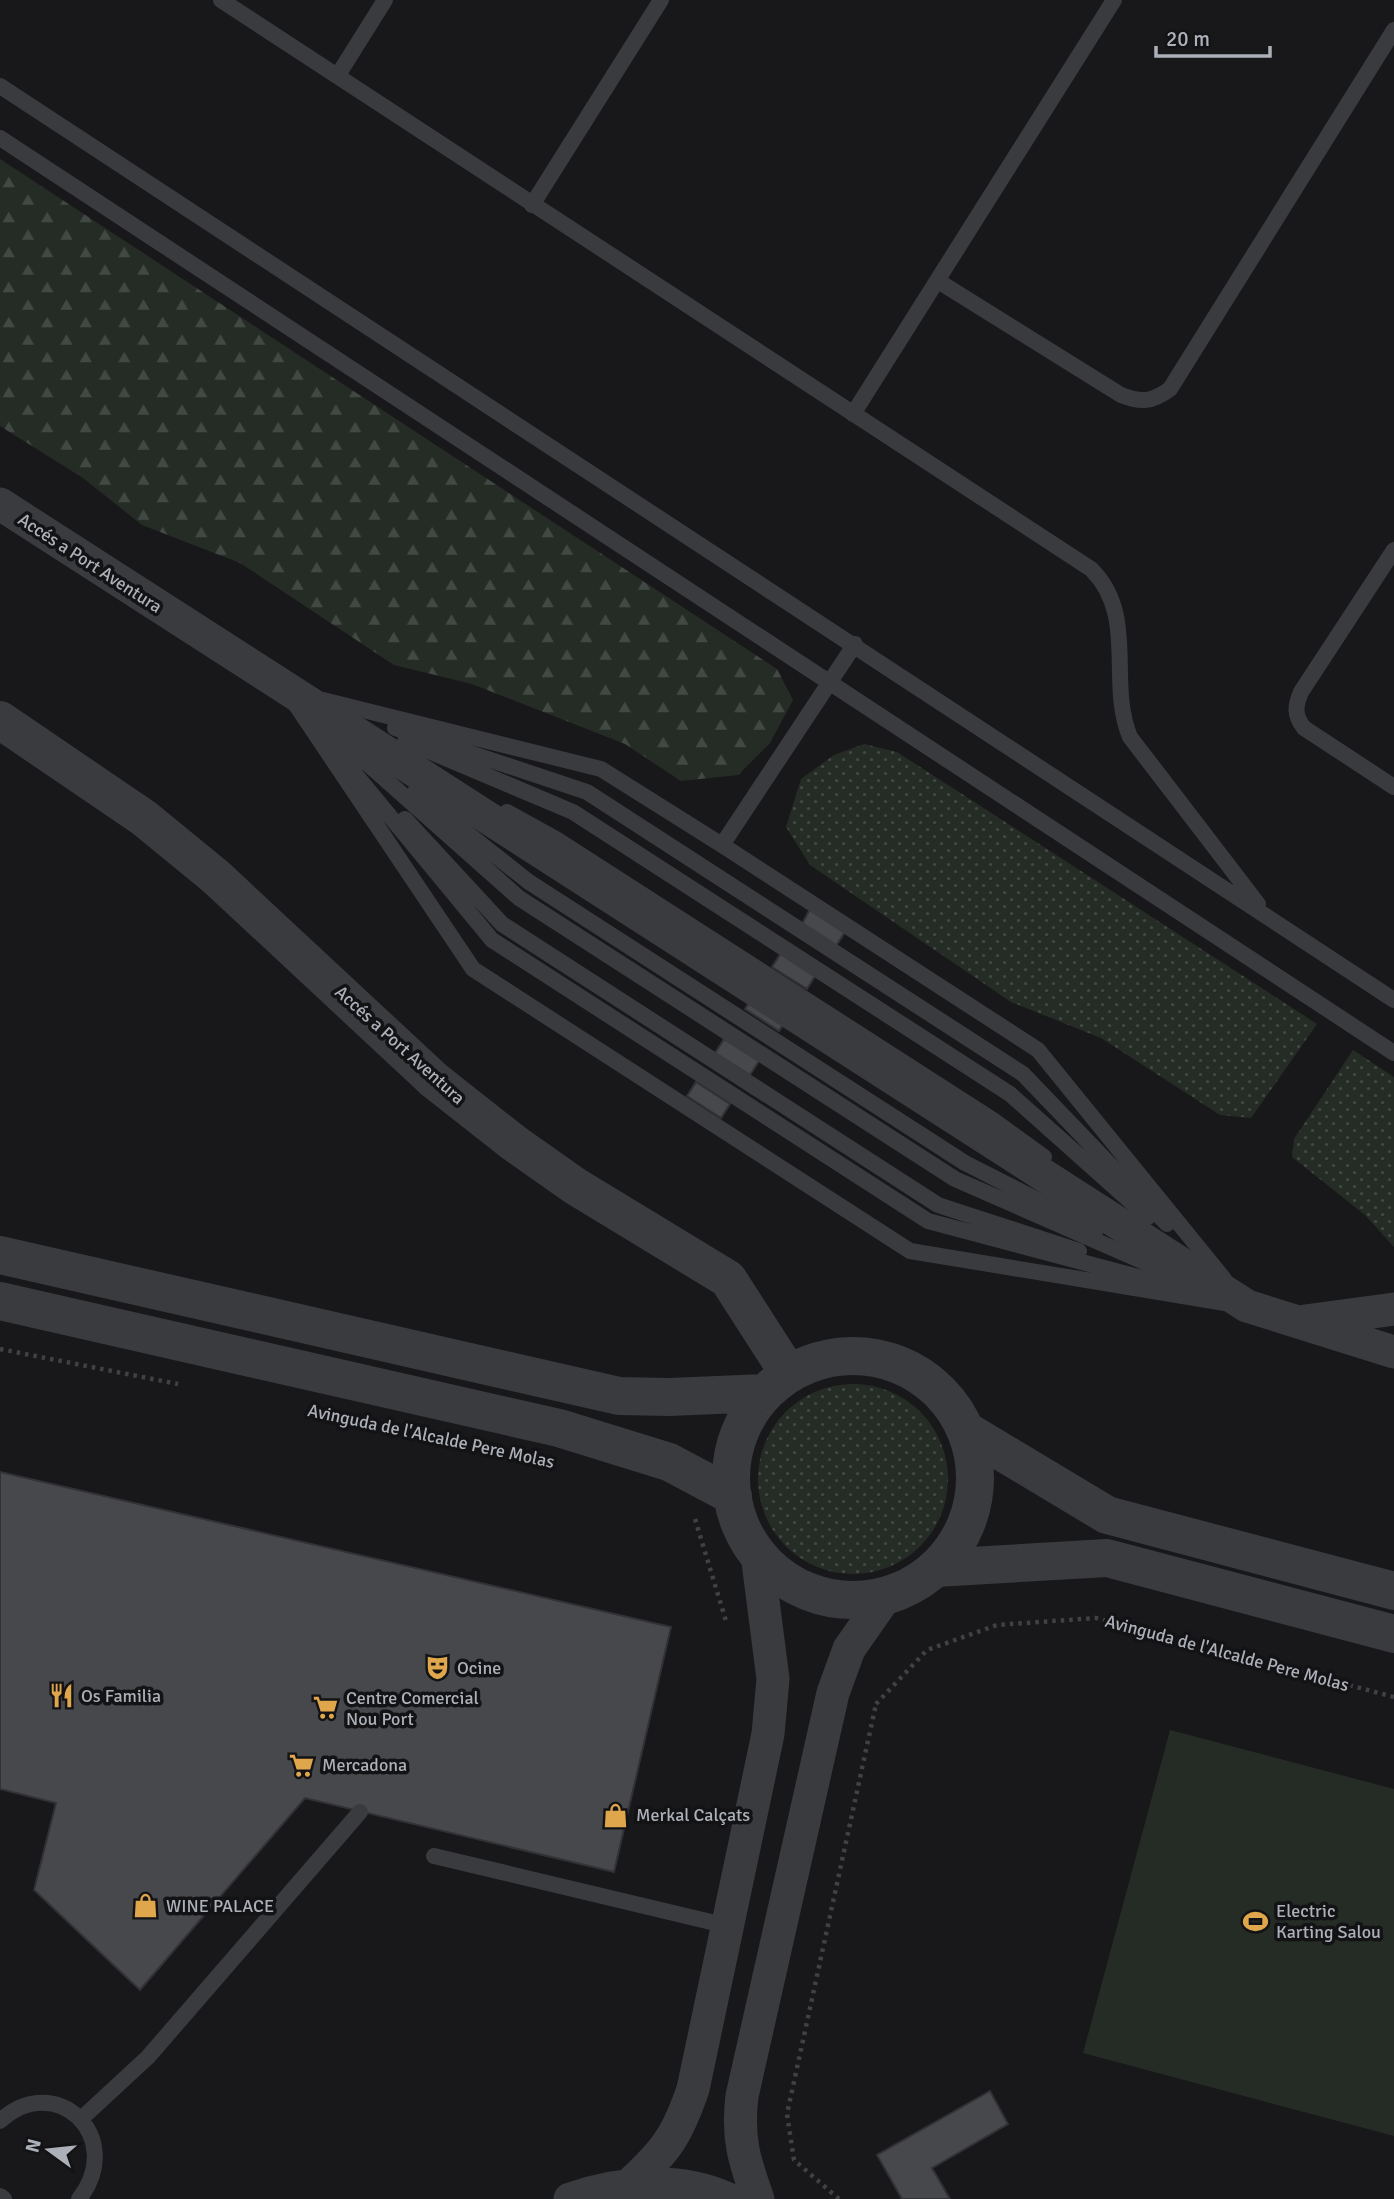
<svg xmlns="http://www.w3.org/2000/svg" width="1394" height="2199" font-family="Signika,sans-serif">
	<defs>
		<pattern id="grass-dots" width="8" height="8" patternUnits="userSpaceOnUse" patternTransform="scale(1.75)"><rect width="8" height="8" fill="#252c25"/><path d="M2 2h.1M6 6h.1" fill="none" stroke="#424843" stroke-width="1.8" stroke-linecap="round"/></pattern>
		<pattern id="forest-firs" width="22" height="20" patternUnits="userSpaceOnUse" patternTransform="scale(1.75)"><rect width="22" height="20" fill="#252c25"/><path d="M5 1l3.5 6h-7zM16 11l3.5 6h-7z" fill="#424843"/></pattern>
	</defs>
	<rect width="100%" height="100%" fill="#18181a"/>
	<!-- grass -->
	<path fill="url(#grass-dots)" d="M864,744L897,752L1317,1024L1251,1118L1220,1115L1101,1038L1011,1002L810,865L786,827L801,779L834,755Z
		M1353,1050L1394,1077V1247L1365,1215L1292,1157L1294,1139Z
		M758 1479a95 95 0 1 1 190 0a95 95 0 1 1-190 0Z"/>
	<!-- forest -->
	<path fill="url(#forest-firs)" d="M0,159L777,669L793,700L770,743L738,775L681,781L625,744L472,684L394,665L240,563L142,525L83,478L0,426Z"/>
	<!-- pitch -->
	<path fill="#252c25" d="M1170,1730L1394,1789V2136L1083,2053Z"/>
	<!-- building -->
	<path fill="#47484c" stroke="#323236" stroke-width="2" d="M810,909L845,932L836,946L802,924Z
		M781,953L815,976L807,989L772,967Z
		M754,995L788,1017L779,1031L745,1009Z
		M724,1039L759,1061L750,1075L715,1053Z
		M696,1082L730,1104L721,1118L687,1096Z
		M0,1472L671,1627L614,1872L305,1798L140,1990L34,1890L56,1803L0,1789Z
		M990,2091L1008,2124L932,2168L950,2199H902L877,2155Z"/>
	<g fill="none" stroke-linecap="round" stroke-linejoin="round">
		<!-- path -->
		<path stroke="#404145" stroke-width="4.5" stroke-dasharray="3.5 5" stroke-linecap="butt" d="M0,1349L178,1384
			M695,1519L726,1621
			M876,1704L927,1650L997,1625L1096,1618L1394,1697
			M839,2199L794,2160L787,2114L876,1704"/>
		<!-- service -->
		<path stroke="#393b3e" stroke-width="16" d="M221,0L1091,569C1138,615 1107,682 1130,737L1258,904
			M338,75L385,0
			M0,86L1394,1000
			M0,138L1394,1053
			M532,205L661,0
			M938,281L1121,395C1142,403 1152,402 1170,389L1394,30
			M853,414L1114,0
			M1394,550L1301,692C1295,706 1294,715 1304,728L1394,787
			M323,700L601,769L722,845L1038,1050L1224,1279
			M296,705L473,969L910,1251L1225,1303
			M395,728L587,792L1023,1074L1167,1224
			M321,729L356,766
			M405,741L573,812L1010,1094L1148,1217
			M351,749L519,898L955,1179L1167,1272
			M346,763L492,940L928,1221L1157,1282
			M415,792L529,882L965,1163L1096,1230
			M507,812L556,839L993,1120L1044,1157
			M405,819L502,924L938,1205L1079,1251
			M722,845L855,644
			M1150,1275L1199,1291
			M434,1856L728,1926
			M81,2119L148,2057L360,1812
			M0,2121C56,2069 127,2138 79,2199
			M0,2196L4,2199"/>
		<!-- minor -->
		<path stroke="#393b3e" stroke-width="33" d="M0,504L1247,1306L1394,1352
			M1305,1321L1394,1309
			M630,2184C666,2151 677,2136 693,2089L768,1734L773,1679L757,1554
			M570,2199C619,2182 680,2176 728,2199
			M758,2199C744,2160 737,2138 742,2096L833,1693L849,1649L886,1596"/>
		<!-- tertiary -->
		<path stroke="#393b3e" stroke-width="38" d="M0,720L144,818L216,877L434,1080L514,1143L575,1186L728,1279L789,1374
			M0,1255L619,1396L669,1397L765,1393
			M0,1301L559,1428L669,1462L733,1496
			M731 1478a122 122 0 1 1 244 0a122 122 0 1 1-244 0Z
			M967,1431L1107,1515L1394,1591
			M936,1568L1107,1558L1394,1634"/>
	</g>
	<!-- icons -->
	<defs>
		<symbol id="theatre-bare" viewBox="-9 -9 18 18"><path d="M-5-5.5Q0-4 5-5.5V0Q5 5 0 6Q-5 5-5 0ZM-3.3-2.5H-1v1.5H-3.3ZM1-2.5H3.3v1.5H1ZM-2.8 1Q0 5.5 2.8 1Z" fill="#dfa64b" stroke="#131315" stroke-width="2.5" paint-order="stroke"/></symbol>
		<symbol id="restaurant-bare" viewBox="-9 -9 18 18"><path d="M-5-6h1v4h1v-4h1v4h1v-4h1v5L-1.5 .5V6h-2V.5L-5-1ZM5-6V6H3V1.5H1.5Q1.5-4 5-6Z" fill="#dfa64b" stroke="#131315" stroke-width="2.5" paint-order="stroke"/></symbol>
		<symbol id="supermarket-bare" viewBox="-9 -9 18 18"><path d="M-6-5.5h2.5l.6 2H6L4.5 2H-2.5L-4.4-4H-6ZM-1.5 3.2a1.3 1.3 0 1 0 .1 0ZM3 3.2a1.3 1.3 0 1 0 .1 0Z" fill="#dfa64b" stroke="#131315" stroke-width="2.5" paint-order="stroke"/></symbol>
		<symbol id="shop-bare" viewBox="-9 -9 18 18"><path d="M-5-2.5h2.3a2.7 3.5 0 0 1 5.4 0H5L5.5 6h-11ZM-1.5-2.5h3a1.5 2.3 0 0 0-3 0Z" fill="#dfa64b" stroke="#131315" stroke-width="2.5" paint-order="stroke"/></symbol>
		<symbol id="stadium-bare" viewBox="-9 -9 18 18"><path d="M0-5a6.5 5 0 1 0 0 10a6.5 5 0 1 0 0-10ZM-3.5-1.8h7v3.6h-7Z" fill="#dfa64b" stroke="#131315" stroke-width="2.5" paint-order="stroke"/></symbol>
	</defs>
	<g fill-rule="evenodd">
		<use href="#theatre-bare" x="420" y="1650" width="35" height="35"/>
		<use href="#restaurant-bare" x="44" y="1678" width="35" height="35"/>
		<use href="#supermarket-bare" x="308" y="1690" width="35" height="35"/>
		<use href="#supermarket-bare" x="284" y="1748" width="35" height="35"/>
		<use href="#shop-bare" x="598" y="1798" width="35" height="35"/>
		<use href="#shop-bare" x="128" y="1888" width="35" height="35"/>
		<use href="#stadium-bare" x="1238" y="1904" width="35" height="35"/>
	</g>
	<g text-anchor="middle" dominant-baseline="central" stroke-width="7" stroke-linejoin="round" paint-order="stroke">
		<!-- street labels -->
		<g font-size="18" fill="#acb0b8" stroke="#131315">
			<text transform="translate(90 563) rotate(33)">Accés a Port Aventura</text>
			<text transform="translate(400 1045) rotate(42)">Accés a Port Aventura</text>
			<text transform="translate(431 1436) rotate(12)">Avinguda de l'Alcalde Pere Molas</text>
			<text transform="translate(1227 1653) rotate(15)">Avinguda de l'Alcalde Pere Molas</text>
		</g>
		<!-- poi labels -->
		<g font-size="18" fill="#acb0b8" stroke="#131315" text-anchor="start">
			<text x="457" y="1668">Ocine</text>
			<text x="81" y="1696">Os Familia</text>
			<text x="346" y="1698">Centre Comercial<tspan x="346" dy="21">Nou Port</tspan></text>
			<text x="322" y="1765">Mercadona</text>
			<text x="636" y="1815">Merkal Calçats</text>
			<text x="166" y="1906">WINE PALACE</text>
			<text x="1276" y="1911">Electric<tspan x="1276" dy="21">Karting Salou</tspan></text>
		</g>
	</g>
	<!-- north arrow -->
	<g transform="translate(49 2150) rotate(285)" stroke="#131315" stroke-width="5" paint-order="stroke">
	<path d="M0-5L12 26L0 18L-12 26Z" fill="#acb0b8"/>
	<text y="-10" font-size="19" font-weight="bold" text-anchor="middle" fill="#acb0b8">N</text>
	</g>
	<!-- scale -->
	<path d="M1156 46v10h114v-10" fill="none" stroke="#acb0b8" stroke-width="3.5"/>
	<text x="1166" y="46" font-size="21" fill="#acb0b8" stroke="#131315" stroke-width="5" paint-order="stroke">20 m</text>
</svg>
